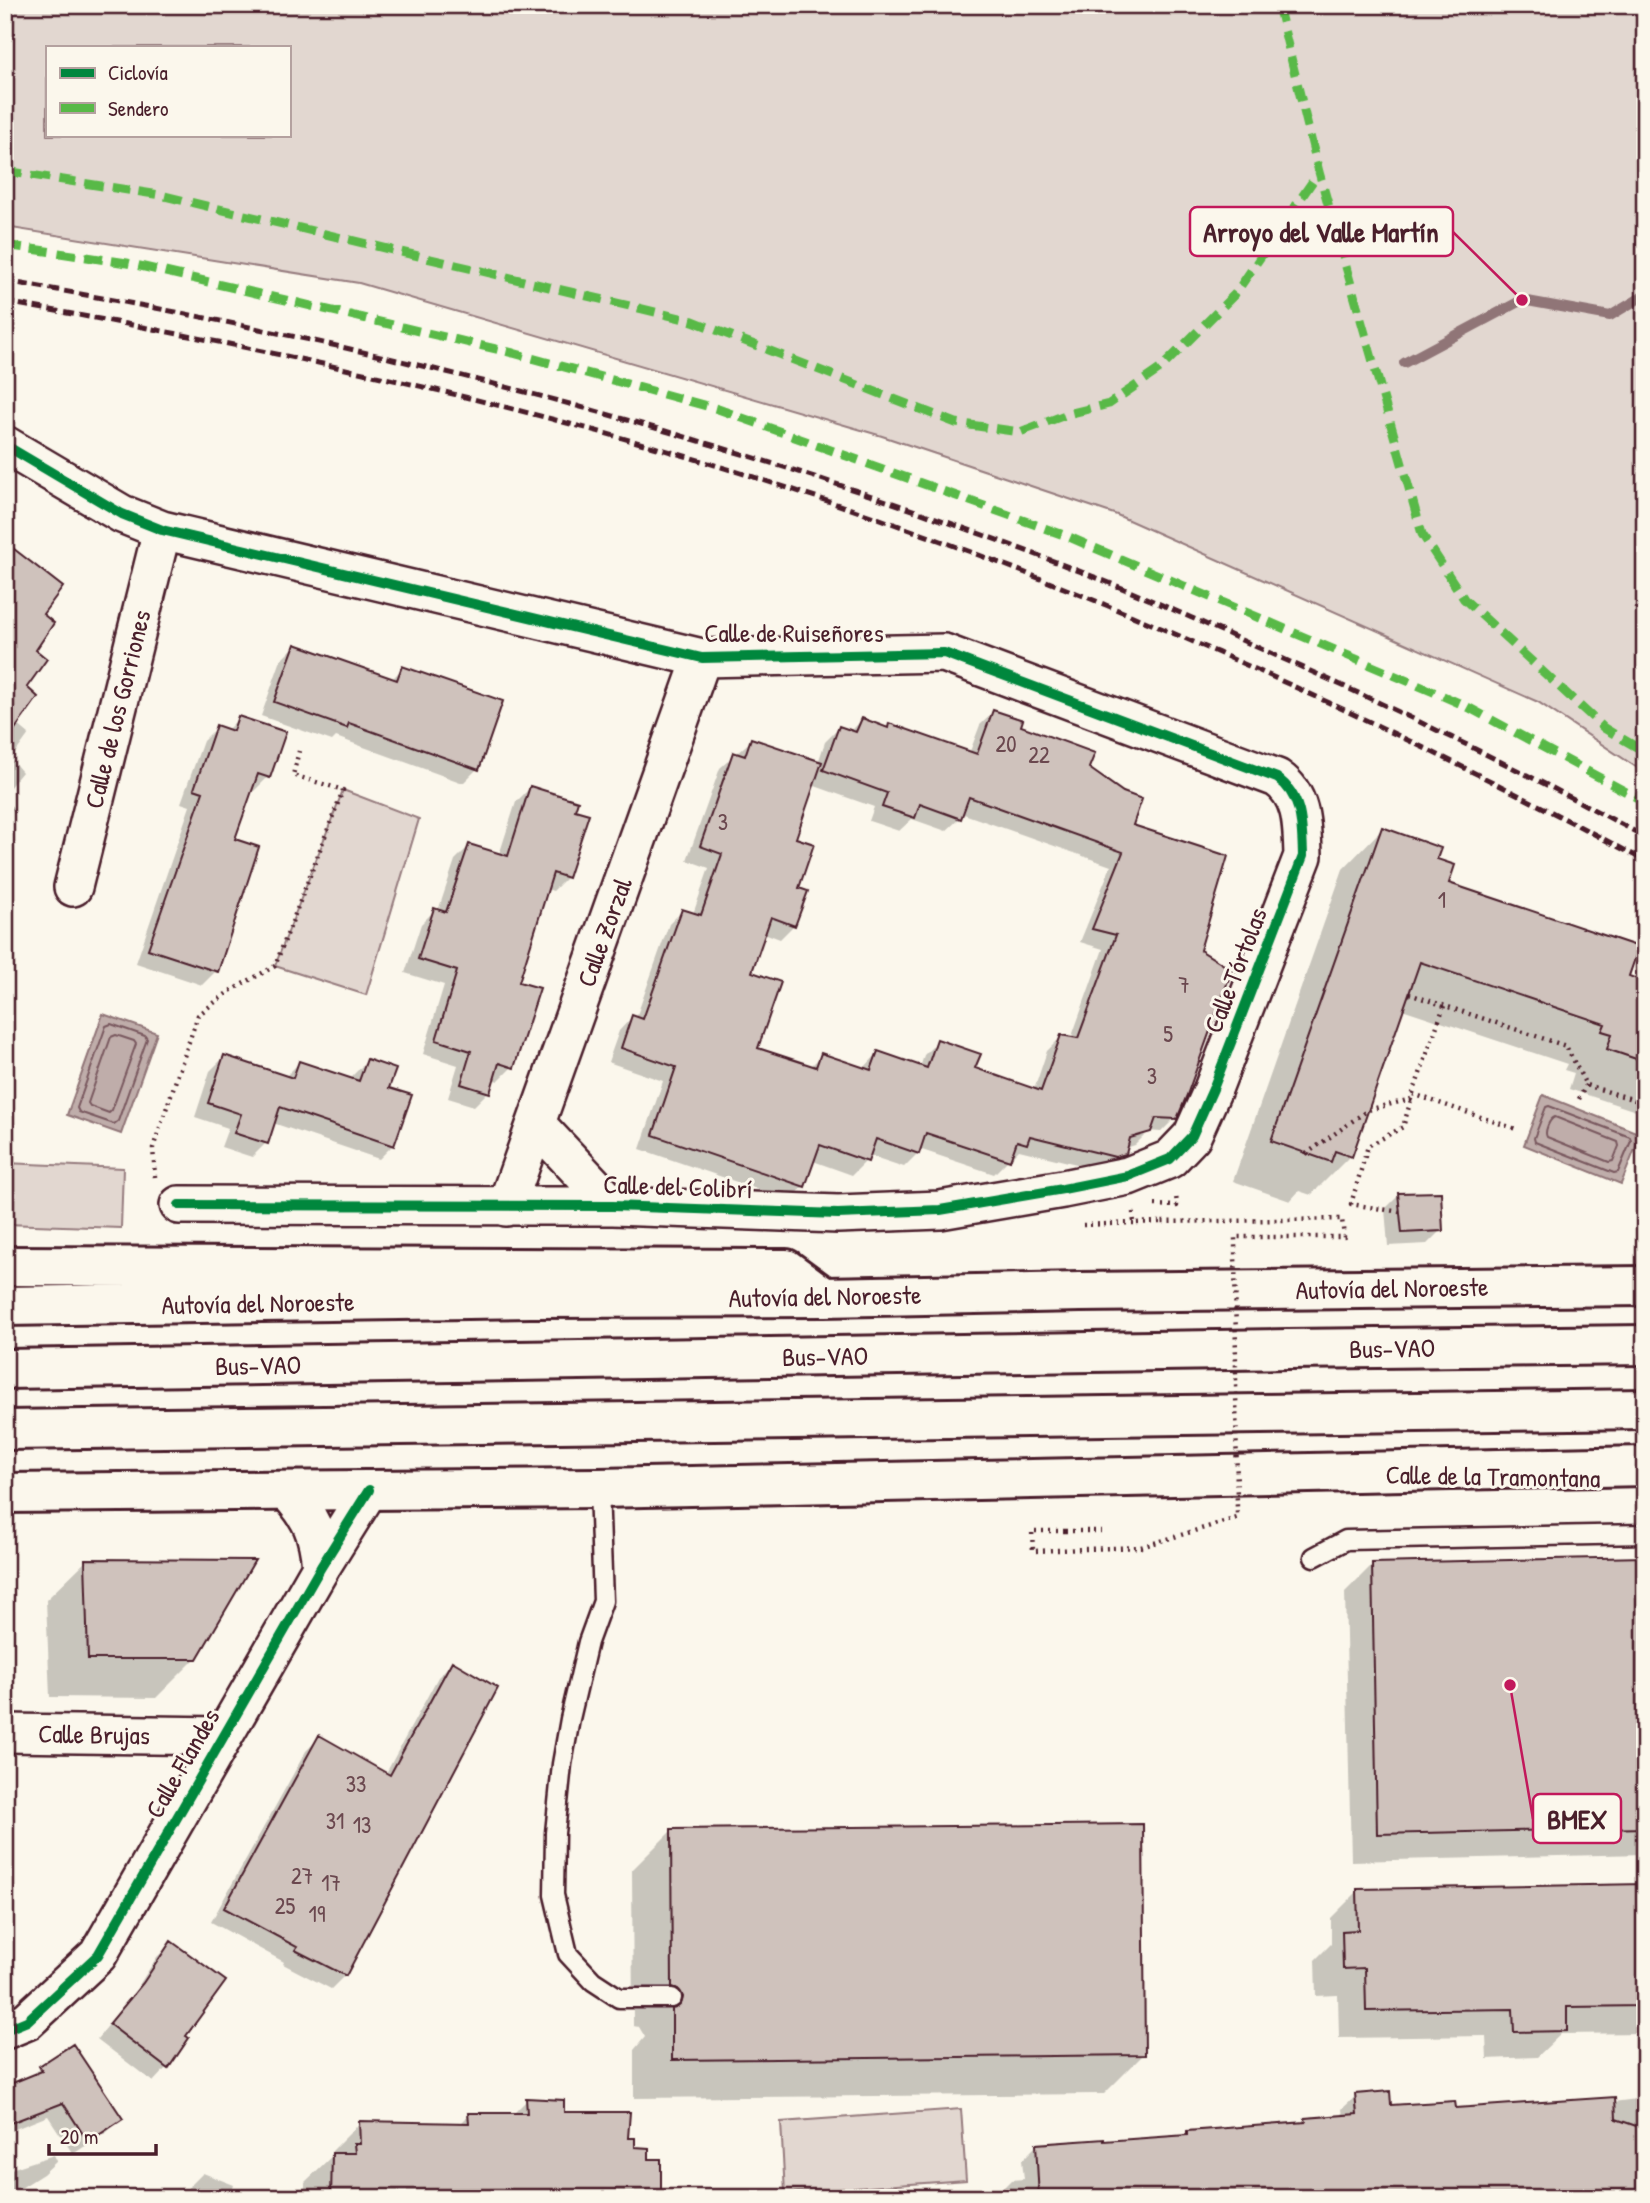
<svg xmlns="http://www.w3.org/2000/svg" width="1650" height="2203" font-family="'Patrick Hand',sans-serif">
	<rect width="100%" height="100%" fill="#fbf7ec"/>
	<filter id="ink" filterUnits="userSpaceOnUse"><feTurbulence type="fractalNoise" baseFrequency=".0143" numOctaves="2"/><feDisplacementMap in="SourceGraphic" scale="14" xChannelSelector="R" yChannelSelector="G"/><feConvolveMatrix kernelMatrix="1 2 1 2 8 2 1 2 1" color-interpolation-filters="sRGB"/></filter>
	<g filter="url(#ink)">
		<!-- green -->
		<path fill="#e2d7d0" stroke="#967b7e" stroke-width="2" fill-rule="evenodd" d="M5,5H1645V773L1538,702L1117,515L882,436L359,283L5,227ZM47,47H289V135H47Z
			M343,790L419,819L366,995L275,966Z
			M5,1163L123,1168L121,1228L5,1224Z
			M961,2109L966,2180L785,2193L781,2122Z"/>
		<!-- water -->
		<path fill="#bfadaa" stroke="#907477" stroke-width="2" d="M103,1014L157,1033L121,1134L67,1115Z
			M1543,1095L1641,1134L1621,1184L1524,1145Z"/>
		<!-- shadow -->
		<path fill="#0003" fill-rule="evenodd" d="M5,551L40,614L17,724L29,734L11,759L22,772L5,793Z
			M295,646L391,680L403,668L477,769L463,783L336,737L332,741L261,716L281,660Z
			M994,712L1087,769L1130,826L1198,951L1175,1118L1161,1132L1149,1131L1135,1145L1126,1148L1124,1153L1110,1168L1101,1170L1019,1150L1012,1157H1009L1008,1160L994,1174L919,1149L918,1153L904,1167L868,1155L866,1161L852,1175L813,1161L804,1186L790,1200L640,1149L663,1081L608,1062L619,1031L632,1017L636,1018L669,924L682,911L693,914L709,868L687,860L720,768L752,740L818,763L825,742L839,728L850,732L862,720L886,729L890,725L969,754L980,725ZM812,785L874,807L869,821L899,831L912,819L946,831L960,818L961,813L1111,866L1080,942L1103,949L1071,1039L1061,1037L1047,1051L1034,1090L973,1069L938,1041L924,1055L920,1068L878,1053L863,1069L822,1055L810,1067L756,1049L750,973L764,933L780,939L794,925L796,889L794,839Z
			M239,718L268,777L254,791L250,790L233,840L257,848L216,971L202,985L136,963L190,806L181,803L203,741L217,727L227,730Z
			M530,788L567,877L553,891L547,889L516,983L512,1067L498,1081L492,1079L488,1092L474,1106L448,1098L458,1065L423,1054L444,985L405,973L421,924L435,910L438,911L455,860L469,846L499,855L516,802Z
			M5,801L14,808L5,819Z
			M1382,829L1435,860L1447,884L1627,978L1645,984V1114L1569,1089L1574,1073L1564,1070L1567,1064L1402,1009L1350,1156L1311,1195L1299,1191L1290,1201L1233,1181L1343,869Z
			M224,1057L285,1077L299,1063L351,1080L353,1075L367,1061L387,1089L393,1145L379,1159L273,1123L266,1143L252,1157L221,1147L228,1128L195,1117L210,1071Z
			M1399,1195L1441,1230L1427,1244L1388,1246L1385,1209Z
			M1645,1559V1854L1351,1861L1345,1592L1373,1564Z
			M86,1561L196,1658L156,1698L50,1697L46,1600Z
			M452,1663L345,1975L331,1989L283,1964L284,1962L211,1922L306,1751L320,1737L385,1775L438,1677Z
			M671,1831L1143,2055L1104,2094L634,2098V2050L645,2037L639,2027L633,2026L632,1870Z
			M1645,1886V2033L1561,2034L1537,2057L1487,2059L1486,2036L1339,2038L1338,1995L1316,1996L1315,1960L1331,1944V1918L1358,1891Z
			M171,1944L183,2036L187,2038L166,2068L153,2082L97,2039L130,1999L157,1957Z
			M72,2046L121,2118L107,2132L73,2154L48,2116L5,2133V2088L30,2078L40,2068Z
			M1356,2096L1390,2107L1454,2109L1613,2102L1645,2098V2198H997V2194L1011,2180L1024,2179L1022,2160L1036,2146L1184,2137L1188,2132L1302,2124L1306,2120L1343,2117L1342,2109Z
			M527,2100L626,2139L633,2149L647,2160L659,2198H305V2182L333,2155L332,2151L360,2123L459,2125L469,2115H512Z
			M5,2152L11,2169L54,2155L57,2161L43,2174L5,2198Z
			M203,2173L234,2185L230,2198H185L189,2187Z"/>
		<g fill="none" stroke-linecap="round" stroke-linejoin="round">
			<!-- shore -->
			<path stroke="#79585e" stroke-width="2" d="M111,1024L145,1036L147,1039L118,1121L114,1124L79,1112L77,1108L106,1026Z
				M116,1035L134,1041L136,1044L112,1110L109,1113L90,1106L88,1103L111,1037Z
				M1549,1106L1630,1137L1631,1141L1618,1172L1614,1173L1535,1142L1534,1138L1546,1107Z
				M1555,1117L1618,1142L1619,1146L1613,1161L1609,1162L1547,1137C1544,1132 1549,1119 1555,1117Z"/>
			<!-- stream -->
			<path stroke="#907477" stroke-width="10" d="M1404,363L1522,300L1610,316L1645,295"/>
		</g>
		<!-- building -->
		<path fill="#cfc2bc" stroke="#4a1f2b" stroke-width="2" d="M5,542L63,587L43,614L54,623L36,650L47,659L27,687L38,697L5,743Z
			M295,644L397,680L402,666L503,701L479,770L349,723L347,728L274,702Z
			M993,710L1023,720L1021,726L1095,753L1089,768L1123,792L1142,799L1133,825L1228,856L1200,950L1232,970L1187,1095L1177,1119L1156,1118L1151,1132L1130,1138L1126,1154L1115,1157L1030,1136L1027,1144L1017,1141L1010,1161L926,1133L919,1154L876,1139L868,1162L820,1145L805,1187L653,1135L676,1067L621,1048L632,1015L643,1019L682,909L701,915L722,854L700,846L733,752L745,756L751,738L822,762L796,838L814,844L799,888L808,891L795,926L771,917L752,972L781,982L758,1048L816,1067L821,1053L871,1070L878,1051L927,1068L937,1039L981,1054L975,1068L1041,1091L1061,1035L1078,1038L1116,935L1092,929L1123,852L969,797L961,819L920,804L915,818L882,807L887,793L823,770L839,726L856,732L862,718L888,728L889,723L977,754Z
			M238,716L286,732L270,778L258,774L235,839L259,847L218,972L148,949L203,792L194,789L216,725L233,731Z
			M530,786L578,801L575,810L589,814L568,878L553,873L519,982L540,988L514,1068L499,1063L490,1093L461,1084L471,1051L436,1040L457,971L418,959L434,908L446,912L469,844L508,856Z
			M1382,827L1441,848L1437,859L1455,865L1449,883L1639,947L1629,976L1645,982V1062L1607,1049L1612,1034L1602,1031L1605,1024L1420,962L1352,1157L1335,1151L1331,1162L1271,1141Z
			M224,1055L293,1078L299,1061L359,1081L367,1059L396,1069L389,1088L412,1095L394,1146L280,1107L268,1144L234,1133L241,1114L208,1103Z
			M1441,1192L1443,1231L1402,1233L1398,1193Z
			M1645,1557V1828L1377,1834L1372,1563Z
			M85,1559L255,1560L197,1659H88Z
			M452,1661L498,1688L346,1976L295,1950L297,1947L224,1908L319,1735L390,1775Z
			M1143,1824L1145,2055L672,2060V2009L681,2004L683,1997L678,1989L672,1987L671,1829Z
			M1645,1884V2006L1567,2007V2031L1514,2032L1513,2009L1366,2011L1365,1968L1343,1969L1342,1931L1358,1930L1357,1889Z
			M171,1941L226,1981L186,2036L189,2038L168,2069L109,2024L143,1983Z
			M73,2044L123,2119L88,2142L63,2103L5,2125V2086L42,2071L39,2066Z
			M1390,2091L1391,2105L1455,2101L1456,2108L1615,2097L1616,2119L1645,2129V2198H1039L1036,2144L1104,2139V2141L1187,2135V2131L1306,2122L1305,2118L1357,2114L1355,2094Z
			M526,2098L564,2100V2112H630L628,2138H635V2147L649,2148V2159H661V2198H331L332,2153H355L354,2144H360L359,2121L469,2123L468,2113H527Z"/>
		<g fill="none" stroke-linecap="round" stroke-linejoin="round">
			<defs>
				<path id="lane" d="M599,1488L603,1601L588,1642L570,1719L562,1764L555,1833L554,1895L568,1954L593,1981L619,1998H672
					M1314,1557L1346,1540L1645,1534"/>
				<path id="street" d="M5,445L122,514L162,530L702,658L944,653L1277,778C1303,796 1302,827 1303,856L1213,1089L1192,1136L1170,1159L1128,1176L1063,1189L940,1210L838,1214L613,1206L179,1205
					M73,887L162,530
					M536,1124L613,1206
					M506,1207L702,658
					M287,1491C311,1517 318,1532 321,1567
					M5,1733L224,1736
					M5,2030L27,2021L98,1955L321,1567L369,1490"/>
				<path id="highway" d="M5,1266L786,1269L824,1297
					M5,1306L530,1298L824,1297L1080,1292L1645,1286
					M5,1369L1288,1349L1645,1345
					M5,1430L1645,1409
					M5,1493L599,1488L1645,1466"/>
			</defs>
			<!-- lane casing -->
			<use href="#lane" stroke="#4a1f2b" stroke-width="23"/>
			<!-- street casing -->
			<use href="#street" stroke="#4a1f2b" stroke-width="42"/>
			<!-- highway casing -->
			<use href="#highway" stroke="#4a1f2b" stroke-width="44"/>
			<!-- path -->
			<path stroke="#4a1f2b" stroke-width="4.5" stroke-dasharray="2 5" stroke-linecap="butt" d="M1409,994L1566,1046L1586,1085L1645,1103
				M1413,1094L1516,1129
				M1579,1099L1586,1085
				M1306,1154L1368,1110L1411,1099L1444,1006
				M155,1177L153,1148L198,1015L230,991L275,966L343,790L293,775L299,751
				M1155,1205L1177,1206L1176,1195
				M1133,1212L1134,1223L1160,1222
				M1400,1212L1351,1204L1368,1146L1403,1127L1411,1100
				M1083,1225L1134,1223
				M1065,1531H1101"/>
			<!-- lane -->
			<use href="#lane" stroke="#fbf7ec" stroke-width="18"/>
			<!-- street -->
			<use href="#street" stroke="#fbf7ec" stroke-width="37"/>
			<!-- highway -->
			<use href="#highway" stroke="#fbf7ec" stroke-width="38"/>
			<!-- rail -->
			<path stroke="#4a1f2b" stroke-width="5" stroke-dasharray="10 5" stroke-linecap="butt" d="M5,281C377,343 741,439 1092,576C1151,599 1210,626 1268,652C1396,709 1522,770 1645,837
				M5,302C224,340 440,386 654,447C999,546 1329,692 1645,861"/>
			<!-- path-bridge -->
			<path stroke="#4a1f2b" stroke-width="4.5" stroke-dasharray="2 5" stroke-linecap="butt" d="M1065,1531H1032L1033,1551L1141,1547L1237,1518L1235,1237H1344L1342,1219L1160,1222"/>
			<!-- quiet -->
			<path stroke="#58b947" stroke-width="9" stroke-dasharray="18 9" stroke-linecap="butt" d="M1278,5L1319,172L1422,534L1464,599L1604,728L1645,752
				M5,171L160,195L693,321L956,423L1020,432L1068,414L1109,404L1160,369L1235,294L1319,172
				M5,245L127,263L513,353L718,409L1069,537L1464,705L1645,802"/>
			<defs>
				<path id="cycleway" d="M5,445L122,514L162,530L702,658L944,653L1277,778C1303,796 1302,827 1303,856L1213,1089L1192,1136L1170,1159L1128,1176L1063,1189L940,1210L838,1214L613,1206L179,1205
					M5,2030L27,2021L98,1955L321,1567L369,1490"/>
			</defs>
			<!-- cycleway casing -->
			<use href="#cycleway" stroke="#fbf7ec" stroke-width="15"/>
			<!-- cycleway -->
			<use href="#cycleway" stroke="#00873e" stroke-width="10"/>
		</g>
	</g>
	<g text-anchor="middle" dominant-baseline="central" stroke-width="6" stroke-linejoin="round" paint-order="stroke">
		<!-- number labels -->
		<g font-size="23" fill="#6b484f">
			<text x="1006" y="743">20</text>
			<text x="1039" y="754">22</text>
			<text x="723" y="821">3</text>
			<text x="1442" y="899">1</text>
			<text x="1184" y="984">7</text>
			<text x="1168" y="1033">5</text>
			<text x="1152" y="1075">3</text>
			<text x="356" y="1783">33</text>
			<text x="335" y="1820">31</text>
			<text x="362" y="1824">13</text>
			<text x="302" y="1875">27</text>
			<text x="331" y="1882">17</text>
			<text x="285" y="1905">25</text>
			<text x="317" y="1913">19</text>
		</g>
		<!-- street labels -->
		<g font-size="26" fill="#4a1f2b" stroke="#fbf7ec">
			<text x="794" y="632">Calle de Ruiseñores</text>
			<text transform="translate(117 709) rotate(-76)">Calle de los Gorriones</text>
			<text transform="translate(604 932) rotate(-70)">Calle Zorzal</text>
			<text transform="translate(1235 970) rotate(-69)">Calle Tórtolas</text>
			<text transform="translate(678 1186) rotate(2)">Calle del Colibrí</text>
			<text transform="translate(1392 1288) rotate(-1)">Autovía del Noroeste</text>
			<text transform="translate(825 1296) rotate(-1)">Autovía del Noroeste</text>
			<text transform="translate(258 1303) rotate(-1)">Autovía del Noroeste</text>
			<text transform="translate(1392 1348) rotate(-1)">Bus-VAO</text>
			<text transform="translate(825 1356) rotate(-1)">Bus-VAO</text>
			<text transform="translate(258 1365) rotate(-1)">Bus-VAO</text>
			<text transform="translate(1493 1476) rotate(1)">Calle de la Tramontana</text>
			<text transform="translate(94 1734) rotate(1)">Calle Brujas</text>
			<text transform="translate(182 1763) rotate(-60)">Calle Flandes</text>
		</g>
	</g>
	<!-- callouts -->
	<path fill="none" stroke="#c2185b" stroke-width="2.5" d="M1522 300L1453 232M1510 1685L1533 1819"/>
	<g fill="#c2185b" stroke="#fbf7ec" stroke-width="2.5">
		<circle cx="1522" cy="300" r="7"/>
		<circle cx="1510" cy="1685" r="7"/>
	</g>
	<g fill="#fbf7ec" stroke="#c2185b" stroke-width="2.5">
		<rect x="1190" y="207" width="263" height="49" rx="7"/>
		<rect x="1533" y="1794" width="88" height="49" rx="7"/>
	</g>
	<g font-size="28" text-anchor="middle" font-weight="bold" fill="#4a1f2b">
		<text x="1321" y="242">Arroyo del Valle Martín</text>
		<text x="1577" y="1829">BMEX</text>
	</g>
	<!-- margin -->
	<rect width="1650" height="2203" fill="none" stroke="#fbf7ec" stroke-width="28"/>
	<rect x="14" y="14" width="1622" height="2175" fill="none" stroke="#4a1f2b" stroke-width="2.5" filter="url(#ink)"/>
	<!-- legend -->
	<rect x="46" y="46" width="245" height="91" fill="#fbf7ec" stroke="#b4a19f" stroke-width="2"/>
	<rect x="60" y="68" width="35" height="10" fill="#00873e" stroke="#b4a19f" stroke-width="2"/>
	<text x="108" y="80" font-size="21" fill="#4a1f2b">Ciclovía</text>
	<rect x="60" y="103" width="35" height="10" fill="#58b947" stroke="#b4a19f" stroke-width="2"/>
	<text x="108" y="116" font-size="21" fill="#4a1f2b">Sendero</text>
	<!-- scale -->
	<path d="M49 2144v10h107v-10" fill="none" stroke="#4a1f2b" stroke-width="3.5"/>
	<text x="60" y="2144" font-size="21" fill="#4a1f2b" stroke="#fbf7ec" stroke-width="5" paint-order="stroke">20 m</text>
</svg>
